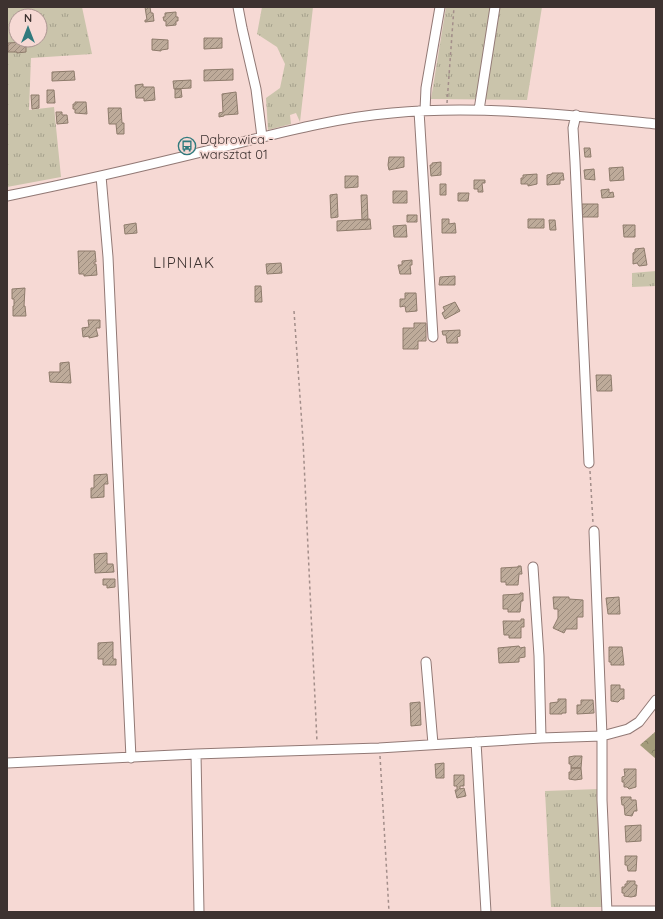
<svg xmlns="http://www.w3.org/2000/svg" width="663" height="919" font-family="Quicksand,sans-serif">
	<defs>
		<pattern id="grass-tufts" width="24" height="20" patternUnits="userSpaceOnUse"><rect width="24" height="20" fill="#cac4ab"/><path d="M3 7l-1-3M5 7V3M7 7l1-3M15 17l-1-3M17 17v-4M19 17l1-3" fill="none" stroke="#a5a08c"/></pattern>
		<pattern id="forest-crowns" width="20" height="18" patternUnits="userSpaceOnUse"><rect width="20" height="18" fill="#a39c7b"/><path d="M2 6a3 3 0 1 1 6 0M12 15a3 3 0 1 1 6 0" fill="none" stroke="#868065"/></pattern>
		<pattern id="building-hatch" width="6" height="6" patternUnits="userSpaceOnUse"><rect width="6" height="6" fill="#beab9a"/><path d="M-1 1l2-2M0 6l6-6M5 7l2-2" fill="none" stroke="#9c8c7e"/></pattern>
	</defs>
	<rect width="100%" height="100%" fill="#f6d9d4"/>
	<!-- grass -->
	<path fill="url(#grass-tufts)" fill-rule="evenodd" d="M7,7H82L92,54L31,58L29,110L54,107L61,177L7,187ZM16,16H40V40H16Z
		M262,7H313L300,122L296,113L290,115L291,124L268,130L266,98L280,88L285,64L277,47L257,34Z
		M446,7H542L527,100L431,99Z
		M656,271V286L632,287V273Z
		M599,789L605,907H551L545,791Z"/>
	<!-- forest -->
	<path fill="url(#forest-crowns)" d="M655,732L656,733V759L640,745Z"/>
	<!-- building -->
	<path fill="url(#building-hatch)" stroke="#8d7b6b" d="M145,7H150L151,13H153L154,21L145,22V20H147Z
		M176,12V17H178V21H176V25L166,26V21H164L163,17H165V13Z
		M204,38H222V48L204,49Z
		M152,39L168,40V49L161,50V51L152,50Z
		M26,42V52L17,53V52H8V43Z
		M233,69V80L204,81V70Z
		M74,71L75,80L52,81V72Z
		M191,80V88L174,89L173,81Z
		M143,84V87H154L155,100L144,101V98H136L135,85Z
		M175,89H181L182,97L175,98Z
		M47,90H54L55,103H47Z
		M236,92L238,114L224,115V116L219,117V113L223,112L222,94Z
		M31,95H39V108L32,109Z
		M75,102H86L87,114L75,113V109H73V104H75Z
		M108,108H121L122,123H124V134H117L116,124H109Z
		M56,112H62V115H67L68,123L57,124Z
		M584,148H590L591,157H585Z
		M389,157H404V167L389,170L388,165Z
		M441,162V175L431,176L430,165H432V163Z
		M623,167L624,180L610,181L609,168Z
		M594,169L595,180L585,179L584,170Z
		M552,173H563L564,180H560V184L547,185V175L552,174Z
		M537,174V184L528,186V184H521V178H523V175Z
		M345,176H358V187L345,188Z
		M474,180H485V183H482L483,192H478V189H474Z
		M440,184H446V195H440Z
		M609,189V193L613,192L614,197L602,198L601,190Z
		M393,191H407V203H393Z
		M458,193H469L468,201H458Z
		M337,194L338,217L331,218L330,195Z
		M361,195H367L368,220H362Z
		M582,204H598V217H582Z
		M407,215H417V222H407Z
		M370,219L371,229L337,231V221Z
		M442,219H449V224L455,223L456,233H442Z
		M528,219H544V228H528Z
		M549,220H555L556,230H550Z
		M136,223L137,233L125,234L124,225Z
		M406,225L407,237H394L393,226Z
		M623,225H635V237H624Z
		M644,248L647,265L639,266L637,263L633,264V253L635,252V249Z
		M78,251H95L96,262H94V264H96L97,275L84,276V274H79Z
		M412,260V265H410L411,274H400L398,265H402V261Z
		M281,263L282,273L267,274L266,264Z
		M455,276V285H439L440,277Z
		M255,286H261L262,302H255Z
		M25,288L24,306H25L26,316H13V306H14V299H12V289Z
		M405,293H416L417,311L406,312L405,306L400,307V299H405Z
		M455,302L460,311L445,319L442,313L445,311L443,307Z
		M88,320H100V328H96L98,336L89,338V336L83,337L82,328L89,327Z
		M414,323H426V341H418V349H403V328H414Z
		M460,330V336L457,337L458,343H447L446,335H443L442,331Z
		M69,362L71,383L50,382L49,372H60V363Z
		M596,375H611L612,391H597Z
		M107,474L108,484H104V497L91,498V488H94V475Z
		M107,553V564H113L114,572L95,573L94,554Z
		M518,566H521L522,574H519L518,585H506V582H501V568L518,567Z
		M103,579H115V587L107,588V585H103Z
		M520,593H523V601H521L520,612H508V609H503V595L520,594Z
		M553,597H569V599L583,600V617H577V629H566L564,633L553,628L558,618V609H554Z
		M619,597L620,614H608L606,598Z
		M521,619H524V627H521V638H509V635H504L503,621H521Z
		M113,642V659H116V665H103V659H98V643Z
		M519,646L520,648L525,647V657L519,658V662L499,663L498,648Z
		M609,647H622L624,665H611V662H609Z
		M611,685H620V689H624V699H621L618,702L611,701Z
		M558,699H566V713H562V714H550V703L558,702Z
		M581,700H593L594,713L577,714V705H581Z
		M420,702L421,725L411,726L410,703Z
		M574,756H582L581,768H571V764H569V757Z
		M444,763V778H436L435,764Z
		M571,768H581L582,779L575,780L569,779V772H571Z
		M624,769H636V787L629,789L627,787H624V782H622V777L625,776Z
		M454,775H464V786H460V789L464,788L466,796L457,798L455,790H457V786H454Z
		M621,797H631V800H636L637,811H634L632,816L625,815L624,805H622Z
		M641,825V841L626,842L625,826Z
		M625,856H637L636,871H628L627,865H625Z
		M627,881H635V885H637L636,896L631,897L624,896V893H622V887H625V884H627Z"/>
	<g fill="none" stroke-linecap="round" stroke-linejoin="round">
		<defs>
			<path id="minor" d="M238,7L242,28L256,89L262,137
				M425,110L426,88L440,7
				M479,110L495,7
				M419,111L433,337
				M576,115L573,128L575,162L589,463
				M101,176L108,257L131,758
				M7,196C76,182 145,166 214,149C272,135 332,118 392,113C480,105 568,115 656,124
				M533,567L539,656L541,738
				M426,662L433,744
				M476,742L486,912
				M196,754L199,912
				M7,763L196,754L379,748L541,738L602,736L594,531
				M607,911H656
				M607,912L602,800V736L628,729L639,722L656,700"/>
		</defs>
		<!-- minor casing -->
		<use href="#minor" stroke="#927975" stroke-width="11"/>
		<!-- path -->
		<path stroke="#a38e8a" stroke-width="1.5" stroke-dasharray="3 3" stroke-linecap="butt" d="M447,103L454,7
			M294,311L303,440L317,742
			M590,471L593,523
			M380,756L389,912"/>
		<!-- minor -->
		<use href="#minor" stroke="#fff" stroke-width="9"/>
	</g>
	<!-- icons -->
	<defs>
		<symbol id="bus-ring" viewBox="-11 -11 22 22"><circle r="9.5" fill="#f6d9d4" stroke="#317a7d" stroke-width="1.5"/><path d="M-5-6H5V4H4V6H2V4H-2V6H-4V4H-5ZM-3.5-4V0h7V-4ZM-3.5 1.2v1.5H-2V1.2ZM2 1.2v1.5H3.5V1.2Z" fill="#317a7d"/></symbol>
	</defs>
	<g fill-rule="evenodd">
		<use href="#bus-ring" x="177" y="136" width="20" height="20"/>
	</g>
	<g text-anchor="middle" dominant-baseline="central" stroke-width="3.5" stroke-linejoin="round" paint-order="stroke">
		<!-- poi labels -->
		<g font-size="13" fill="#3d3230" stroke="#f6d9d4" text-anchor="start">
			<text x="200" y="139">Dąbrowica -<tspan x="200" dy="15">warsztat 01</tspan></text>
		</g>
		<!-- quarter labels -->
		<g font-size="15" letter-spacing="1" fill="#3d3230" stroke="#f6d9d4">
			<text x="184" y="262">LIPNIAK</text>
		</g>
	</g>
	<!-- border -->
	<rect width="663" height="919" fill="none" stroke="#3d3230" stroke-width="16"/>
	<!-- north arrow -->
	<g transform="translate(28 28)"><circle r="19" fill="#f6d9d4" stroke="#ac9692"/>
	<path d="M0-3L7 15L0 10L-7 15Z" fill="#317a7d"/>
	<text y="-6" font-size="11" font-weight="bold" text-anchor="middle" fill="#3d3230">N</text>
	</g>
</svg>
